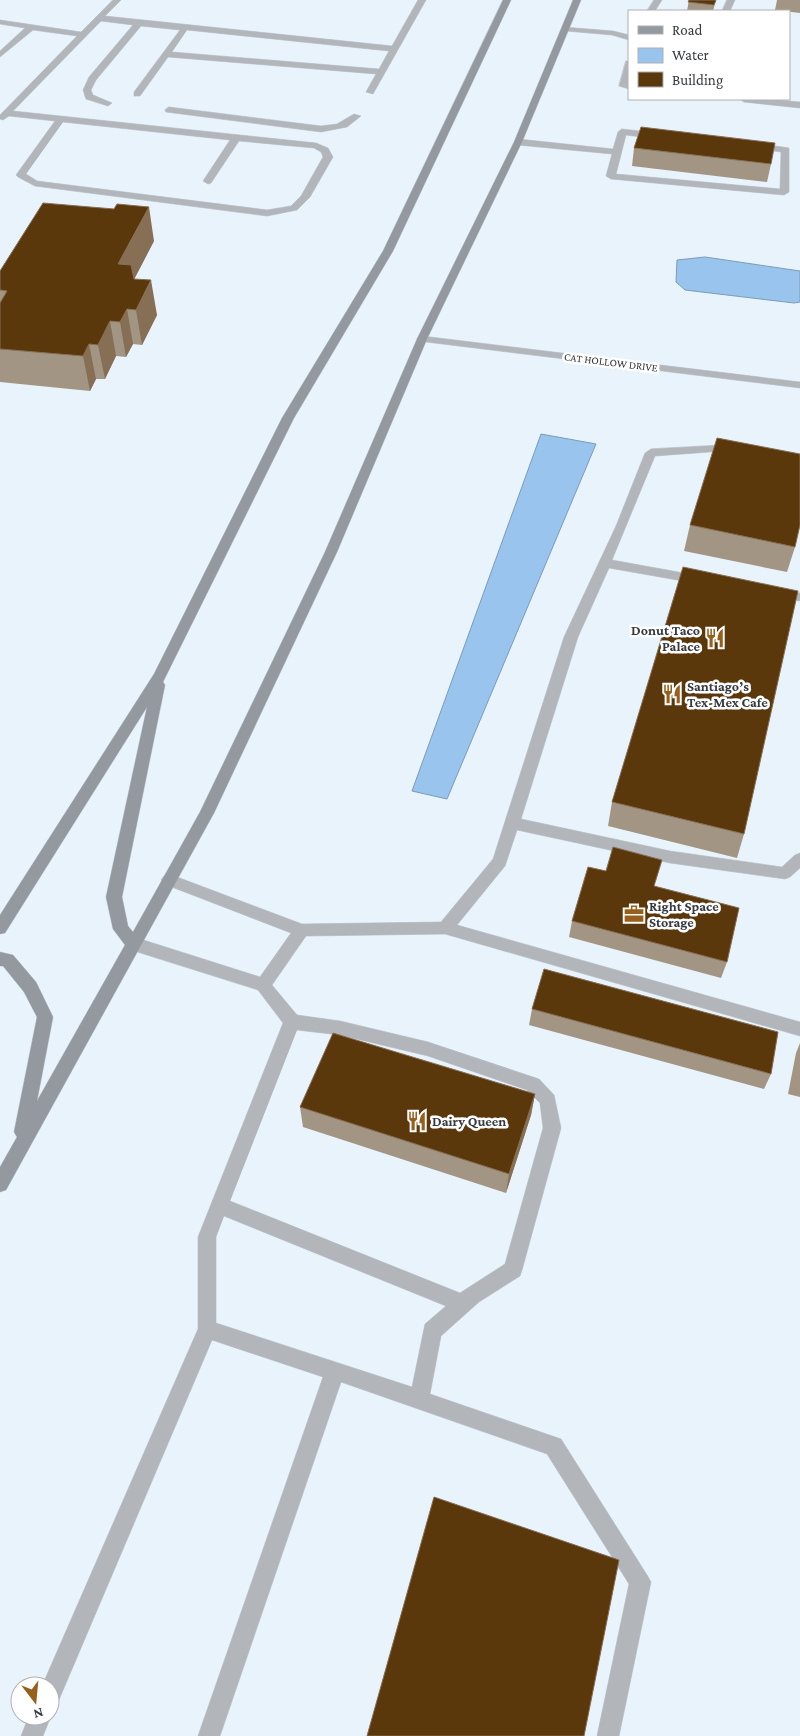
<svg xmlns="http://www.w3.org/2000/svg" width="800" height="1736" font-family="'Crimson Pro',serif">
	<rect width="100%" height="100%" fill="#e9f3fc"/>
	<!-- water -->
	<path fill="#98c4ee" stroke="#7b9bb9" d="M705,257L800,271V302L794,303L685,290L676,282L677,260Z
		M541,434L596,444L447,799L412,791Z"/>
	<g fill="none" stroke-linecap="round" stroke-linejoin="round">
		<defs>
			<path id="lane" d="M113,0H121L105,16L392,46L418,0H426L373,94L366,92L376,74L168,57L140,96H134V92L180,30L141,26L96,80L91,90L93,95L112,103L108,106L86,99L83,90L89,77L133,25L101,21L13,111L316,143L328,148L333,157L310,197L297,210L267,216L35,186L18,177L16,175L55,121L9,116L3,120L0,119V115L77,36L33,30L0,57V51L25,28L0,24V20L81,32ZM187,30L389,51L379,69L172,52ZM63,122L230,140L203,181L208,184L211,183L239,141L314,148L321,152L323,157L301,196L291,206L267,210L37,181L26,174Z
				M654,0H662L655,11H647Z
				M727,0H735L730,11H722Z
				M563,27L613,31L629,35V40L612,35L566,31H563Z
				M626,61H629V89L619,86Z
				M740,99H766L800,102V108L744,102Z
				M169,107L321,126L337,124L354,114L361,116L347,127L321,132L166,112L165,110Z
				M622,129L657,133L661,136L657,139L626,135L616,174L780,189L781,152L752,148V144L755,143L789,148V192L784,195L611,179L606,176L612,154L518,145L514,142L518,139L613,149L618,132Z
				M723,445L737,448L739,450L733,454L723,451L655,456L612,560L700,576L706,580L700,584L609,568L578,637L521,819L670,851L782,867L795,855L800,853V868L790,877L785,879L670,863L517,830L505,866L457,925L800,1022V1036L445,934L306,936L272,985L297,1015L340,1021L428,1042L539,1079L554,1095L561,1128L522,1270L520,1276L479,1302L441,1336L430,1394L561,1439L647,1575L651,1582L619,1736H597L629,1584L547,1454L341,1382L220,1736H198L323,1377L212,1340L58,1702L50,1705V1686H42L198,1329V1237L283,1023L258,990L128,949L126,944L128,939L134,937L260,977L291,933L164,884L161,880L164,876L169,874L302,924L441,922L493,859L564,637L616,526L645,453L651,449ZM297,1030L340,1035L428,1056L527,1090L540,1103L543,1128L505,1264L460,1293L230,1201ZM224,1216L446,1306L425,1324L412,1387L216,1323V1237Z
				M777,589L800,593V601L773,596L771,593Z
				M50,1713L51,1716L43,1736H21L29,1716H50Z"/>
			<path id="street" d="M422,336L800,382V388L418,341L417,339L418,337Z"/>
			<path id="secondary" d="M503,0H511L393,251L294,418L163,682L165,685L122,897L128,926L133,932L200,812L325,552L417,339L514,142L573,0H581L522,142L427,339L337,552L214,813L6,1190L0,1192V1167L17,1137L14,1132L37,1017L24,992L3,966H0V952L13,955L36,982L53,1017L37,1101L125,945L113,929L106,897L147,707L5,933L0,934V915L154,674L282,418L383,251Z"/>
		</defs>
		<!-- lane casing -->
		<use href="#lane" stroke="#c5ced6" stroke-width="1"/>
		<!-- street casing -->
		<use href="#street" stroke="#c5ced6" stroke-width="1"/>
		<!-- secondary casing -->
		<use href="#secondary" stroke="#c5ced6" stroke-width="1"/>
		<!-- lane -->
		<use href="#lane" fill="#b2b6ba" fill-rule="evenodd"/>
		<!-- street -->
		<use href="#street" fill="#b2b6ba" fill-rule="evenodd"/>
		<!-- secondary -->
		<use href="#secondary" fill="#93999f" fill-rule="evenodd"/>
	</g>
	<!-- wall -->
	<path fill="#a29584" d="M689,0H716L713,11H687Z
		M777,0H800V13L775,10Z
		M634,148L771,164L767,182L632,166Z
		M154,241L134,279L157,315L142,345L133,344L126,357L116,356L105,379H96L90,391L0,382V271Z
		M690,525L795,547L787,572L684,551Z
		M612,802L744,834L737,858L608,826Z
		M655,886L727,962L721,978L569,937L572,921Z
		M532,1009L771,1074L764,1089L529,1025Z
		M800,1043V1097L788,1094L796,1053Z
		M535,1094L531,1115L506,1193L303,1127L300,1107Z"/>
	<!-- shaded-wall -->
	<path fill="#866f54" d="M149,207L154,241L124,299L118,264Z
		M151,280L157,315L142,345L136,310Z
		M127,309L133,344L126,357L120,322Z
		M110,321L116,356L105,379L98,345Z
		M89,344L96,379L90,391L83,356Z
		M535,1094L531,1115L506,1193L509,1174Z"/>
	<!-- building -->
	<path fill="#5b370c" stroke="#866f54" d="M689,0H716L714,5L688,2Z
		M641,127L775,143L771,164L634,148Z
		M43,203L114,209L117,204L149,207L118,264L131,265L134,279L151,280L136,310L127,309L120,322L110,321L98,345L89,344L83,356L0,349V303L7,291L0,290V271Z
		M717,438L800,454V525L795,547L690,525Z
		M683,567L798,591L744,834L612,802Z
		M613,847L662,860L654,886L739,908L727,962L572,921L588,867L606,871Z
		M544,969L778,1032L771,1074L532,1009Z
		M333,1033L535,1094L509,1174L300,1107Z
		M434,1497L619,1560L584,1736H367Z"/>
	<!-- icons -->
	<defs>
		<symbol id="restaurant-bare" viewBox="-9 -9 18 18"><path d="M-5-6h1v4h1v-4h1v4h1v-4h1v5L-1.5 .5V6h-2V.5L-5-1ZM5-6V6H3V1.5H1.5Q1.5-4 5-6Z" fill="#975f1b" stroke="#fff" stroke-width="2.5" paint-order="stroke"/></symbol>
		<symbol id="office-bare" viewBox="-9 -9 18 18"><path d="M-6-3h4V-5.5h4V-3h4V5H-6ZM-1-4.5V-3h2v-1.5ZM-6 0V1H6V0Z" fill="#975f1b" stroke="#fff" stroke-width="2.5" paint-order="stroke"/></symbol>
	</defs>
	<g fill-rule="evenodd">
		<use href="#restaurant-bare" x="701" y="624" width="28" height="28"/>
		<use href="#restaurant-bare" x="658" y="680" width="28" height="28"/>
		<use href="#office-bare" x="620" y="900" width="28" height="28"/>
		<use href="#restaurant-bare" x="403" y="1107" width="28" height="28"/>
	</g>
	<g text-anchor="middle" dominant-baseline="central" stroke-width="5" stroke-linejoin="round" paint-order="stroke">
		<!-- far-street labels -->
		<g font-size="11" fill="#363a3e" stroke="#fff">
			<text transform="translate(611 362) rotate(7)">CAT HOLLOW DRIVE</text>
		</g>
		<!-- poi labels -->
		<g font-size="14" font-weight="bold" fill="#363a3e" stroke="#fff" text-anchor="start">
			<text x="700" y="630" text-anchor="end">Donut Taco<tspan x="700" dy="16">Palace</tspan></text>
			<text x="687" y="686">Santiago’s<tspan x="687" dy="16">Tex-Mex Cafe</tspan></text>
			<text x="649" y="906">Right Space<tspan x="649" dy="16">Storage</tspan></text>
			<text x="432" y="1121">Dairy Queen</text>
		</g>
	</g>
	<!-- legend -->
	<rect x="628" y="10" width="162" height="90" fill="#ffffff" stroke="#afb0b2"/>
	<rect x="638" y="26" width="25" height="8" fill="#93999f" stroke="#afb0b2"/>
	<text x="672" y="35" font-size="15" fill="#363a3e">Road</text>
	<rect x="638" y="48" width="25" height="15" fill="#98c4ee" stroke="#afb0b2"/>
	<text x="672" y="60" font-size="15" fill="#363a3e">Water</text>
	<rect x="638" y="72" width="25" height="15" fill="#5b370c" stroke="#afb0b2"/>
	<text x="672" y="85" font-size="15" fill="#363a3e">Building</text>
	<!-- north arrow -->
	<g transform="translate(35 1701) rotate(164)"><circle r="24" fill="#ffffff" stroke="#afb0b2"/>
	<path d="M0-4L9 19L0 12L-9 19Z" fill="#975f1b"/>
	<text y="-8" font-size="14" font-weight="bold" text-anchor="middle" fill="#363a3e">N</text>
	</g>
</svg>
